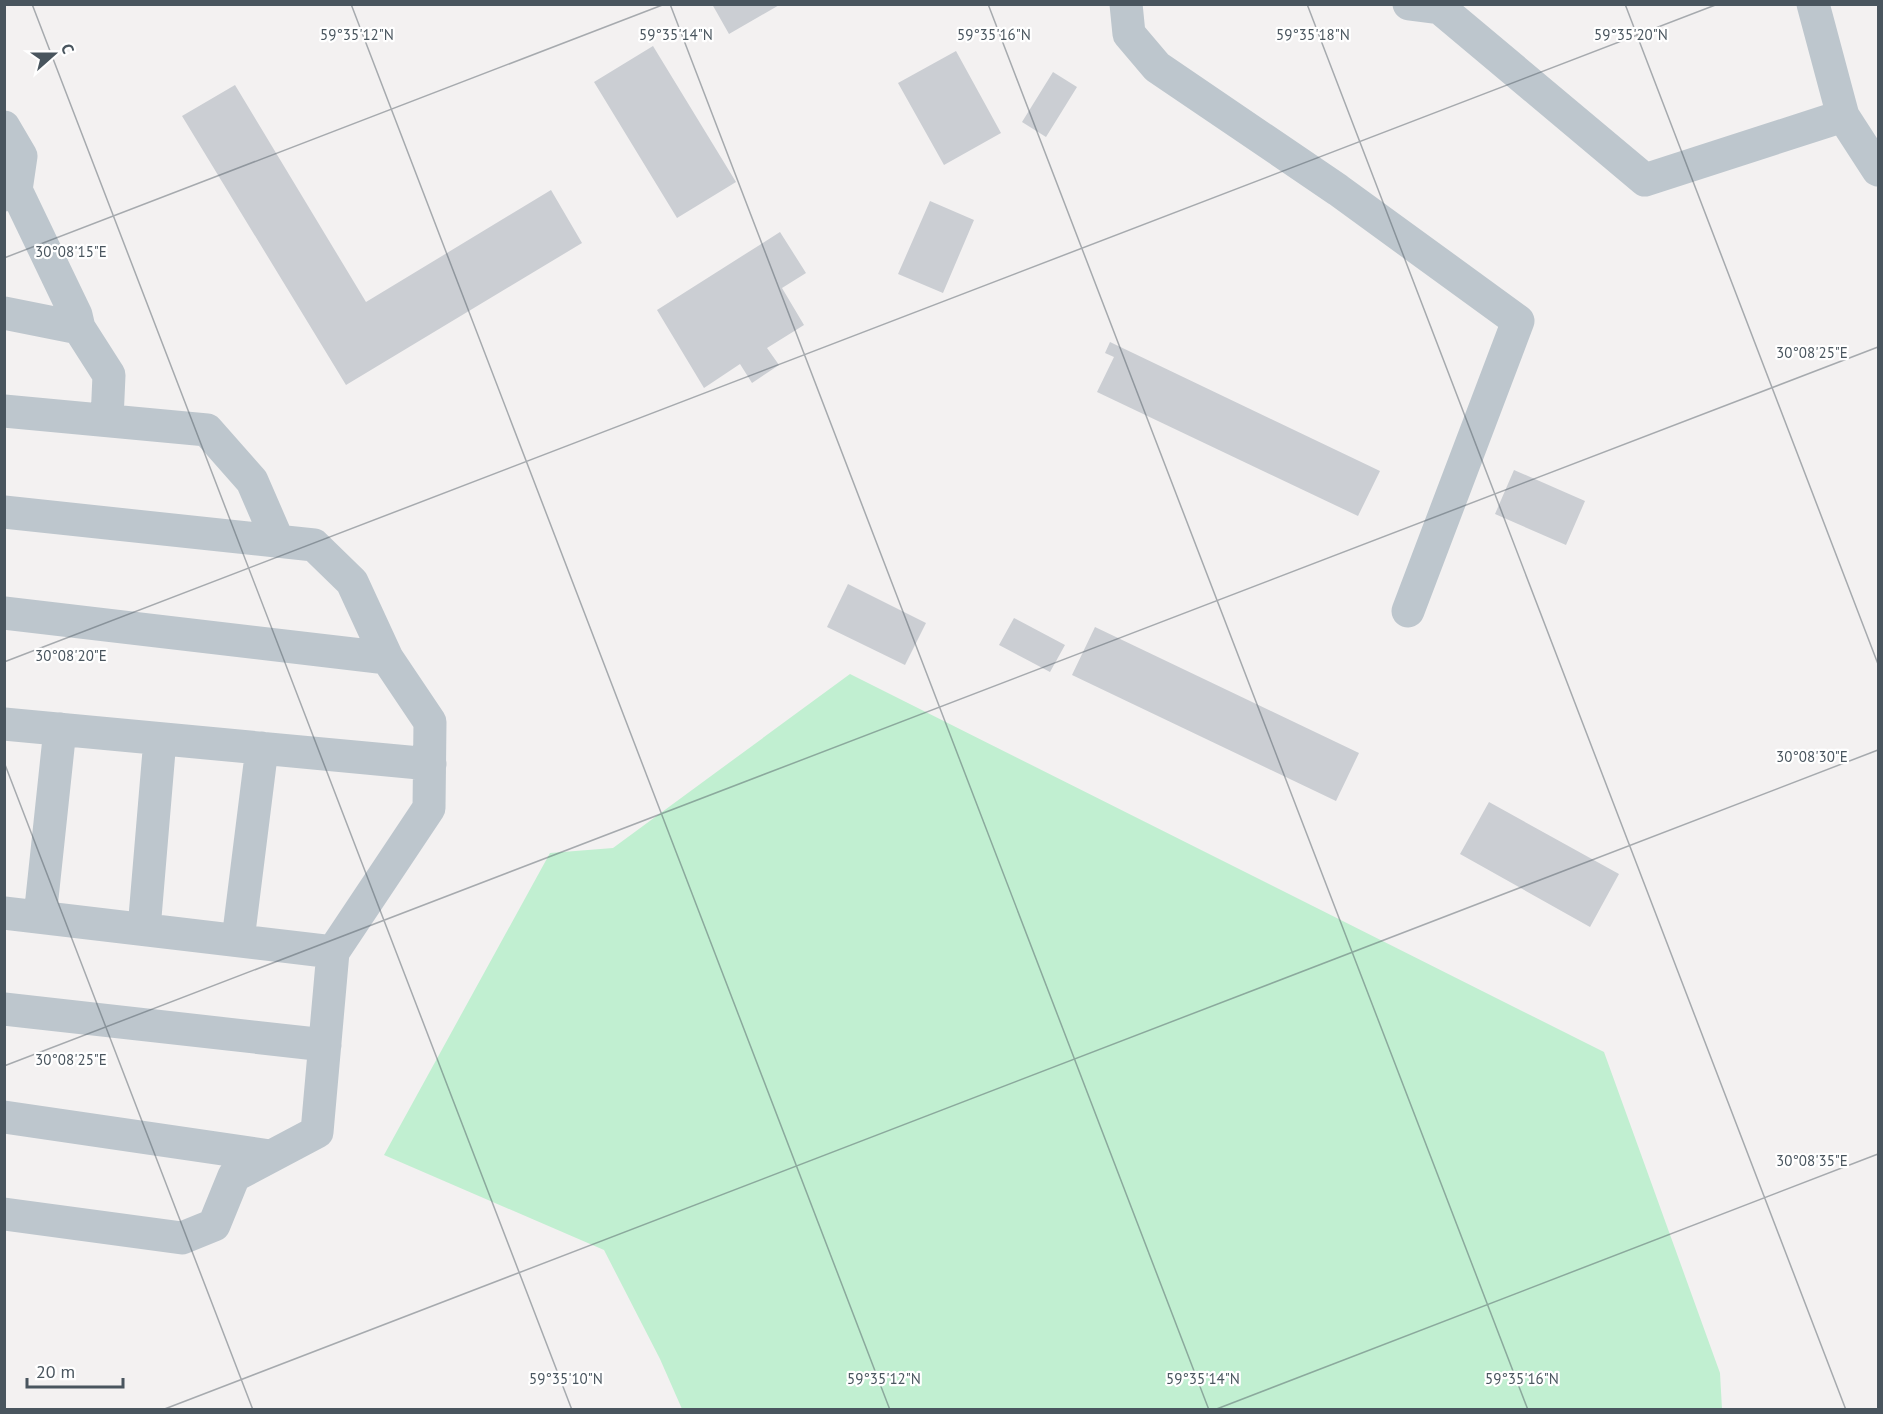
<svg xmlns="http://www.w3.org/2000/svg" width="1883" height="1414" font-family="'PT Sans',sans-serif">
	<rect width="100%" height="100%" fill="#f3f1f1"/>
	<!-- green -->
	<path fill="#c1efd1" d="M850,674L1604,1052L1720,1373L1722,1409H682L660,1359L604,1250L384,1155L550,853L613,848Z"/>
	<!-- building -->
	<path fill="#cbced3" d="M712,4H781L729,34Z
		M653,46L736,182L677,218L594,82Z
		M956,51L1001,133L944,165L898,83Z
		M1053,72L1077,87L1046,137L1022,122Z
		M235,85L366,302L551,190L582,243L346,385L182,116Z
		M930,201L974,220L943,293L898,274Z
		M780,232L806,273L782,288L804,325L767,348L779,365L752,383L740,364L704,388L657,310Z
		M1110,342L1380,471L1358,516L1097,392L1114,357L1105,353Z
		M1514,470L1585,501L1566,545L1495,514Z
		M848,584L926,623L905,665L827,627Z
		M1014,618L1065,645L1050,672L999,645Z
		M1095,627L1359,753L1336,801L1072,675Z
		M1489,802L1619,874L1590,927L1460,854Z"/>
	<g fill="none" stroke-linecap="round" stroke-linejoin="round">
		<!-- minor -->
		<path stroke="#bdc6cd" stroke-width="33" d="M1126,4L1129,34L1157,67L1338,190L1518,321L1408,611
			M1409,4L1440,8L1645,180L1843,116L1813,4
			M1843,116L1878,170
			M4,127L21,156L16,190
			M4,195L16,190L76,315L79,328
			M4,313L79,328L109,375L107,420
			M4,411L207,430L252,481L278,541
			M4,512L314,545L352,582L387,658L430,722L429,808L333,952L317,1132L234,1176L214,1225L182,1238L4,1214
			M4,613L387,658
			M4,724L430,764
			M4,913L333,952
			M40,917L60,729
			M144,929L160,739
			M238,940L262,748
			M4,1009L325,1045
			M4,1117L270,1156"/>
	</g>
	<!-- ticks -->
	<path fill="none" stroke="#49555e" stroke-width="1.5" stroke-opacity="0.45" d="M32,4L572,1410M351,4L890,1410M670,4L1209,1410M988,4L1528,1410M1307,4L1846,1410M1625,4L1878,664M4,258L665,4M4,662L1718,4M4,762L253,1410M4,1066L1878,347M162,1410L1878,750M1214,1410L1878,1154"/>
	<g font-size="15" text-anchor="middle" fill="#49555e" stroke="#fff" stroke-width="4.5" stroke-linejoin="round" paint-order="stroke">
		<text x="1313" y="40">59°35'18"N</text>
		<text x="1631" y="40">59°35'20"N</text>
		<text x="357" y="40">59°35'12"N</text>
		<text x="676" y="40">59°35'14"N</text>
		<text x="994" y="40">59°35'16"N</text>
		<text x="71" y="257">30°08'15"E</text>
		<text x="1812" y="358">30°08'25"E</text>
		<text x="71" y="661">30°08'20"E</text>
		<text x="1812" y="762">30°08'30"E</text>
		<text x="71" y="1065">30°08'25"E</text>
		<text x="1812" y="1166">30°08'35"E</text>
		<text x="566" y="1384">59°35'10"N</text>
		<text x="884" y="1384">59°35'12"N</text>
		<text x="1203" y="1384">59°35'14"N</text>
		<text x="1522" y="1384">59°35'16"N</text>
	</g>
	<!-- border -->
	<rect width="1883" height="1414" fill="none" stroke="#49555e" stroke-width="12"/>
	<!-- north arrow -->
	<g transform="translate(54 54) rotate(69)" stroke="#ffffff" stroke-width="4.5" paint-order="stroke">
	<path d="M0-4.5L10 22L0 15L-10 22Z" fill="#49555e"/>
	<text y="-9" font-size="16" font-weight="bold" text-anchor="middle" fill="#49555e">С</text>
	</g>
	<!-- scale -->
	<path d="M27 1378v9h96v-9" fill="none" stroke="#49555e" stroke-width="3"/>
	<text x="36" y="1378" font-size="18" fill="#49555e" stroke="#ffffff" stroke-width="4.5" paint-order="stroke">20 m</text>
</svg>
